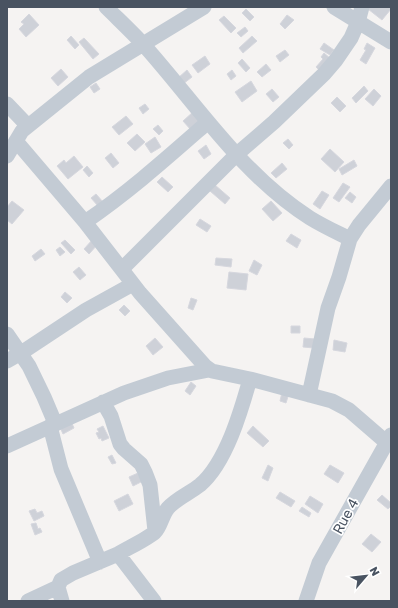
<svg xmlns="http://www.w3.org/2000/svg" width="398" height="608" font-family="'Golos Text',sans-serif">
	<rect width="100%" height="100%" fill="#f5f3f2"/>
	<!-- building -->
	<path fill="#ced1d8" stroke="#d6d7de" d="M369,7H391V9L382,20L368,9Z
		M246,9L254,17L250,21L242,13Z
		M29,14L39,25L26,37L19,29L24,24L21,22Z
		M287,15L294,20L285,29L280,24Z
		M224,16L236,28L231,33L219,20Z
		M245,27L248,31L241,37L237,33Z
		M71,36L79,45L75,49L67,40Z
		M252,36L257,41L243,53L239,48Z
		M84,38L99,54L93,59L79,42Z
		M324,43L334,50L330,55L320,49Z
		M367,43L375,48L366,64L360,60L366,50L364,49Z
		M285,50L289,55L280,62L276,56Z
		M324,53L331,59L320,71L316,67L323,59L321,57Z
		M205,56L210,64L198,73L192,65Z
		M242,59L250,68L246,72L238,63Z
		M266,64L271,70L262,77L257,72Z
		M61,69L68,77L58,86L51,78Z
		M187,70L192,77L183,84L178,78Z
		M232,70L236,76L231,80L227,74Z
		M251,81L257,91L242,102L235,92Z
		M96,83L100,89L94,93L90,87Z
		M364,86L368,91L356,103L352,98Z
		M272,89L279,97L273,102L266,94Z
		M374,89L381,96L373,106L365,99Z
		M337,97L346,106L340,112L331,103Z
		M145,104L149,109L143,114L139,108Z
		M193,112L201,121L191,130L183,121Z
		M126,116L133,124L119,135L112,127Z
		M158,125L163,131L159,135L153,129Z
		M137,134L145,142L135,151L127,143Z
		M155,137L161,147L151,153L145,144Z
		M288,139L293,145L289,149L283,143Z
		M206,145L211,154L204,159L198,151Z
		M330,149L344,162L335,172L321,159Z
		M111,153L119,163L113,168L105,158Z
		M74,156L83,167L68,179L57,166L64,160L66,163Z
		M354,160L357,166L342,175L339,169Z
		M282,163L287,169L276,178L271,173Z
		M87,166L93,173L89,177L83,170Z
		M162,177L173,187L168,192L157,182Z
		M343,183L350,187L339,202L333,198Z
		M215,185L230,198L225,204L210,191Z
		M322,191L329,195L320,209L313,204Z
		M350,192L356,197L352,203L345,198Z
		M96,194L103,202L98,206L91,198Z
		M12,201L24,210L12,224L7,220V207Z
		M271,201L282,213L273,221L262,209Z
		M200,219L211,226L207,232L196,225Z
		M291,234L301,240L297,248L286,241Z
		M93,239L98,244L89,254L84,249Z
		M65,240L75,250L71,254L61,243Z
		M60,247L65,252L60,256L56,250Z
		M41,249L45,254L35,261L32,256Z
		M216,258L232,259L231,267L215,265Z
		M254,260L262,265L257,275L249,271Z
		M79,267L86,275L80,280L73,272Z
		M229,272L248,274L246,290L227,288Z
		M65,292L72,298L67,303L61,297Z
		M191,298L197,300L193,310L188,308Z
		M124,305L130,311L125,316L119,310Z
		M291,326H300V333H291Z
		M155,338L163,347L153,355L146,346Z
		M304,338L315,339L314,348L303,347Z
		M334,340L347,343L345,352L333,350Z
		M191,382L196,386L190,395L185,391Z
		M283,388L290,390L286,403L280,401Z
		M70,419L74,428L63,434L59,425Z
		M103,426L109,438L102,441L101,438L99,439L96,433L99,432L97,429Z
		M253,426L269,441L263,447L247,433Z
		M112,455L116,463L112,464L108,457Z
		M268,465L273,468L268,481L262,478Z
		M330,465L344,473L338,483L324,474Z
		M138,473L143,481L133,486L129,477Z
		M280,492L295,501L291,507L276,498Z
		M128,494L133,504L119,511L114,501Z
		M382,495L391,503V506L388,509L377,500Z
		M310,496L323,504L318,513L305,504Z
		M302,507L311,513L309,517L299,511Z
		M35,509L37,513L42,511L44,516L34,521L29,511Z
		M36,523L38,529L40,528L42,532L35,535L31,524Z
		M371,534L381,542L372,552L362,544Z"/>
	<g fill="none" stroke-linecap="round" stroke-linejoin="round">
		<!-- minor -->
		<path stroke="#c3cbd4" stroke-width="15" d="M106,7C118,19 131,31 142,43C196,103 241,174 310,218C323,226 336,232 350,239
			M334,7L391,42
			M7,104L28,126
			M16,141L85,222L140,293L205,366L212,371L250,379L332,401L349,410L386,442
			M7,156L22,131L89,77L204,7
			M85,222C129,192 168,157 208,122
			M122,269L237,154L274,122L324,74L336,60L351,38L358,22L362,7
			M7,334L29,366L44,397L55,423
			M7,361L21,353L86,310L133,284
			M309,395L328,308L339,277L350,239L359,225L391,186
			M103,402L111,416L120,444L124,449L141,464L145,472L150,485L155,531
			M50,426L61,469L100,562
			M7,446L124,393L168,378L209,370
			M118,554C128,548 147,539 155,532C161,526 162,515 168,508C177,498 190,493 200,485C226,463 241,411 250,379
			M28,601L58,587
			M62,601L58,587L61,580L73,573L118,554L154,601
			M306,601L319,563L391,435"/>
	</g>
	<g text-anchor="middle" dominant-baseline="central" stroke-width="3.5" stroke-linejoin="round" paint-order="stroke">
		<!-- street labels -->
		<g font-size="14" fill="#495361" stroke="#fff">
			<text transform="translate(345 516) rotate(-61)">Rue 4</text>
		</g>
	</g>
	<!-- border -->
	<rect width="398" height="608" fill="none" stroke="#495361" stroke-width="16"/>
	<!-- north arrow -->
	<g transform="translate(366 576) rotate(62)" stroke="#ffffff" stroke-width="3" paint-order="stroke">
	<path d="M0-3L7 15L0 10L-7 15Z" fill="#495361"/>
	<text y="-6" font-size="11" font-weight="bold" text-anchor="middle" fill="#495361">N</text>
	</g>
</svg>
